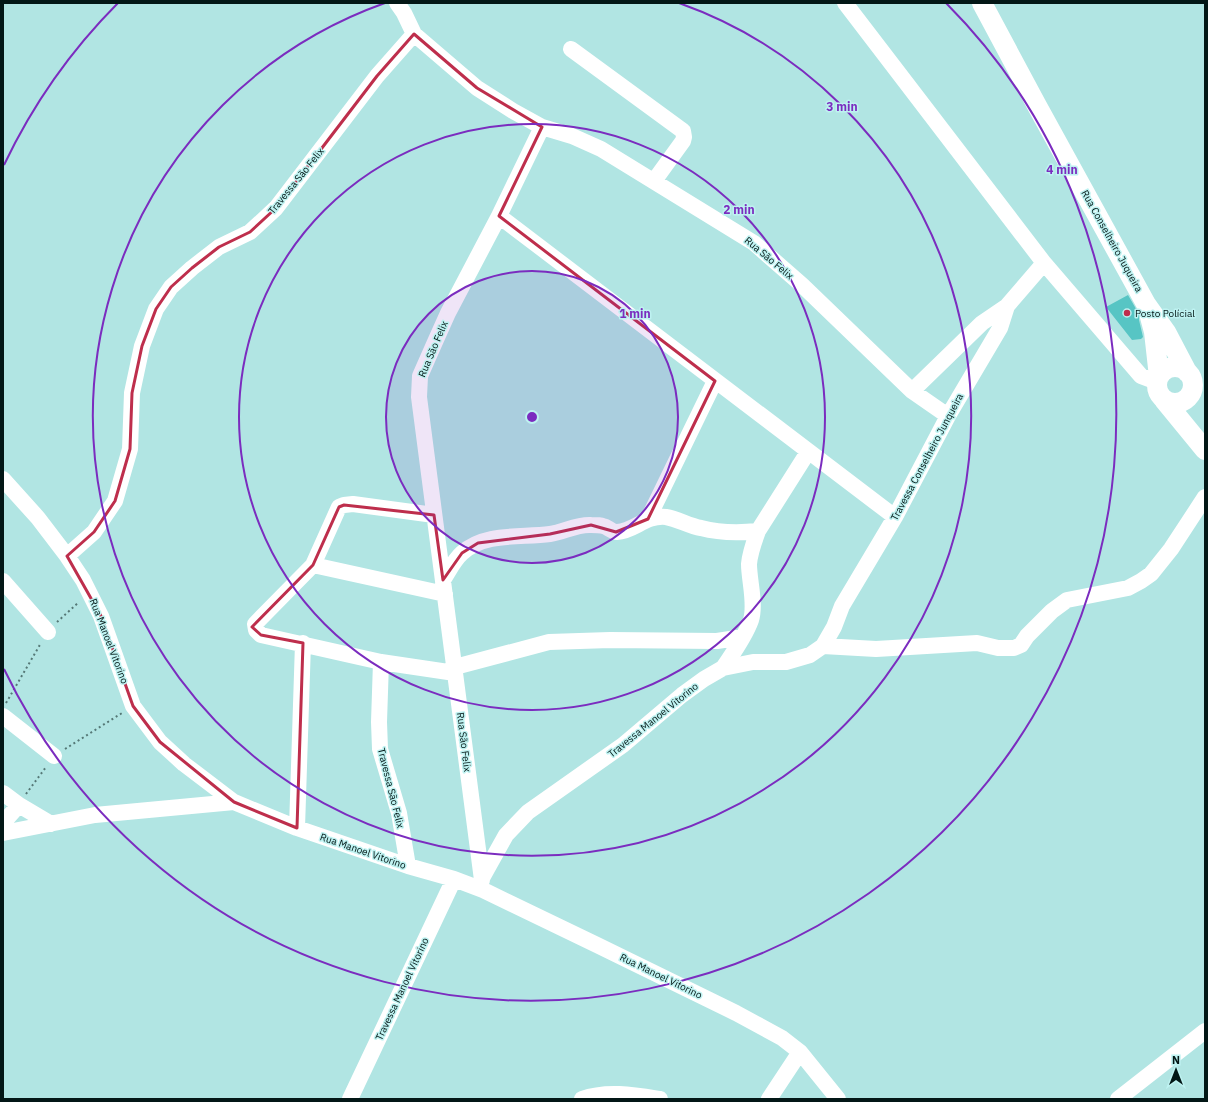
<svg xmlns="http://www.w3.org/2000/svg" width="1208" height="1102" font-family="'IBM Plex Sans',sans-serif">
	<rect width="100%" height="100%" fill="#b1e5e3"/>
	<!-- building -->
	<path fill="#57c5c4" d="M1128,295L1139,314V320L1143,337L1141,339L1132,340L1106,307Z"/>
	<g fill="none" stroke-linecap="round" stroke-linejoin="round">
		<!-- path -->
		<path stroke="#557876" stroke-width="2" stroke-dasharray="2 3" stroke-linecap="butt" d="M57,622L79,602
			M6,703L41,643
			M65,749L122,713
			M26,794L46,767"/>
		<!-- minor -->
		<path stroke="#fff" stroke-width="16" d="M845,3L1044,263L1141,376L1157,382
			M414,34L477,88L513,111L542,127L572,136L601,149L754,243L802,285L912,391L948,416
			M571,49L683,131L684,137L683,141L654,181
			M499,216L895,517
			M912,391L982,323L1007,306
			M3,479L38,518L67,556L83,580L101,616L133,706L160,742L184,764L234,802L297,828L408,866L454,879L483,890L597,945L736,1013L782,1038L800,1052L838,1099
			M434,515L353,504L344,505L339,507L313,565L255,624L256,630L261,635L381,662L455,673
			M648,519L715,381
			M67,556L94,532L115,501L130,449L132,393L142,346L156,309L171,287L192,268L219,247L250,232L276,208L377,76L414,34L404,13L397,3
			M313,565L445,594
			M443,580C449,571 454,560 462,553C485,532 521,538 550,534C564,532 577,524 591,525C595,525 600,525 603,526C608,527 612,532 617,532C635,531 645,515 666,517C678,519 689,526 701,528C720,533 739,533 758,531
			M3,581L48,632
			M823,646L876,649L977,643L998,648H1014L1021,645L1027,636L1052,611L1067,600L1128,588L1141,581L1151,574L1171,549L1205,497
			M381,662L379,722L380,749L399,813L408,866
			M455,667L549,642L610,640L717,641L743,637
			M723,668C733,653 745,637 751,620C756,604 749,580 749,564C750,552 754,542 758,531L808,452
			M3,716L54,756
			M3,793L19,805L51,824
			M3,823L19,805
			M297,828L303,643
			M3,833L95,815L234,802
			M482,878L506,835L528,812L623,745L682,695L704,679L723,668L753,662H786L810,655L823,646L834,627L842,606L895,517L948,416L1000,328L1007,306L1044,263
			M482,880L419,397L420,376L435,342L448,313L499,216L542,127
			M350,1099L454,879
			M582,1099C607,1090 635,1095 660,1099
			M769,1099L800,1052
			M1118,1099L1205,1031"/>
		<!-- major -->
		<path stroke="#fff" stroke-width="20" d="M982,3L1036,104L1146,304L1166,332L1187,372
			M1150,317L1154,332L1159,377
			M1157 385a18 18 0 1 1 36 0a18 18 0 1 1-36 0Z
			M1164,400L1205,450"/>
	</g>
	<!-- marked area -->
	<path fill="none" stroke="#be2e4c" stroke-width="3" stroke-linejoin="round" d="M414,34L477,88L542,127L499,216L715,381L648,519L616,532L591,525L550,534L478,543L462,553L443,580L434,515L344,505L339,507L313,565L252,627L261,635L303,643L297,828L234,802L160,742L133,706L101,616L67,556L94,532L115,501L130,449L132,393L142,346L156,309L171,287L192,268L219,247L250,232L276,208L377,76Z"/>
	<!-- distance rings -->
	<circle cx="532" cy="417" r="146" fill="#7b2cbf" fill-opacity=".12"/>
	<g fill="none" stroke="#7b2cbf" stroke-width="2">
		<circle cx="532" cy="417" r="146"/>
		<circle cx="532" cy="417" r="293"/>
		<path d="M679 3A439 439 0 1 1 385 3"/>
		<path d="M4 165A585 585 0 0 1 118 3M946 3A585 585 0 1 1 4 669"/>
	</g>
	<!-- markers -->
	<circle fill="#be2e4c" stroke="#bef2f1" stroke-width="1.5" cx="1127" cy="313" r="4"/>
	<g text-anchor="middle" dominant-baseline="central" stroke-width="3" stroke-linejoin="round" paint-order="stroke">
		<!-- street labels -->
		<g font-size="10" fill="#031716" stroke="#bef2f1">
			<text transform="translate(296 181) rotate(-51)">Travessa São Felix</text>
			<text transform="translate(1112 241) rotate(61)">Rua Conselheiro Juqueira</text>
			<text transform="translate(769 258) rotate(40)">Rua São Felix</text>
			<text transform="translate(433 349) rotate(-67)">Rua São Felix</text>
			<text transform="translate(927 457) rotate(-62)">Travessa Conselheiro Junqueira</text>
			<text transform="translate(109 641) rotate(69)">Rua Manoel Vitorino</text>
			<text transform="translate(653 720) rotate(-39)">Travessa Manoel Vitorino</text>
			<text transform="translate(464 742) rotate(83)">Rua São Felix</text>
			<text transform="translate(391 788) rotate(76)">Travessa São Felix</text>
			<text transform="translate(363 851) rotate(19)">Rua Manoel Vitorino</text>
			<text transform="translate(661 976) rotate(26)">Rua Manoel Vitorino</text>
			<text transform="translate(402 989) rotate(-65)">Travessa Manoel Vitorino</text>
		</g>
		<!-- poi labels -->
		<g font-size="10" fill="#031716" stroke="#bef2f1" text-anchor="start">
			<text x="1135" y="313">Posto Polícial</text>
		</g>
	</g>
	<circle cx="532" cy="417" r="6" fill="#7b2cbf" stroke="#bef2f1" stroke-width="2"/>
	<g font-size="12" text-anchor="middle" font-weight="bold" fill="#7b2cbf" stroke="#bef2f1" stroke-width="3" stroke-linejoin="round" paint-order="stroke">
		<text x="842" y="111">3 min</text>
		<text x="1062" y="174">4 min</text>
		<text x="739" y="214">2 min</text>
		<text x="635" y="318">1 min</text>
	</g>
	<!-- border -->
	<rect width="1208" height="1102" fill="none" stroke="#031716" stroke-width="8"/>
	<!-- north arrow -->
	<g transform="translate(1176 1070)" stroke="#bef2f1" stroke-width="3" paint-order="stroke">
	<path d="M0-3L7 15L0 10L-7 15Z" fill="#031716"/>
	<text y="-6" font-size="11" font-weight="bold" text-anchor="middle" fill="#031716">N</text>
	</g>
</svg>
